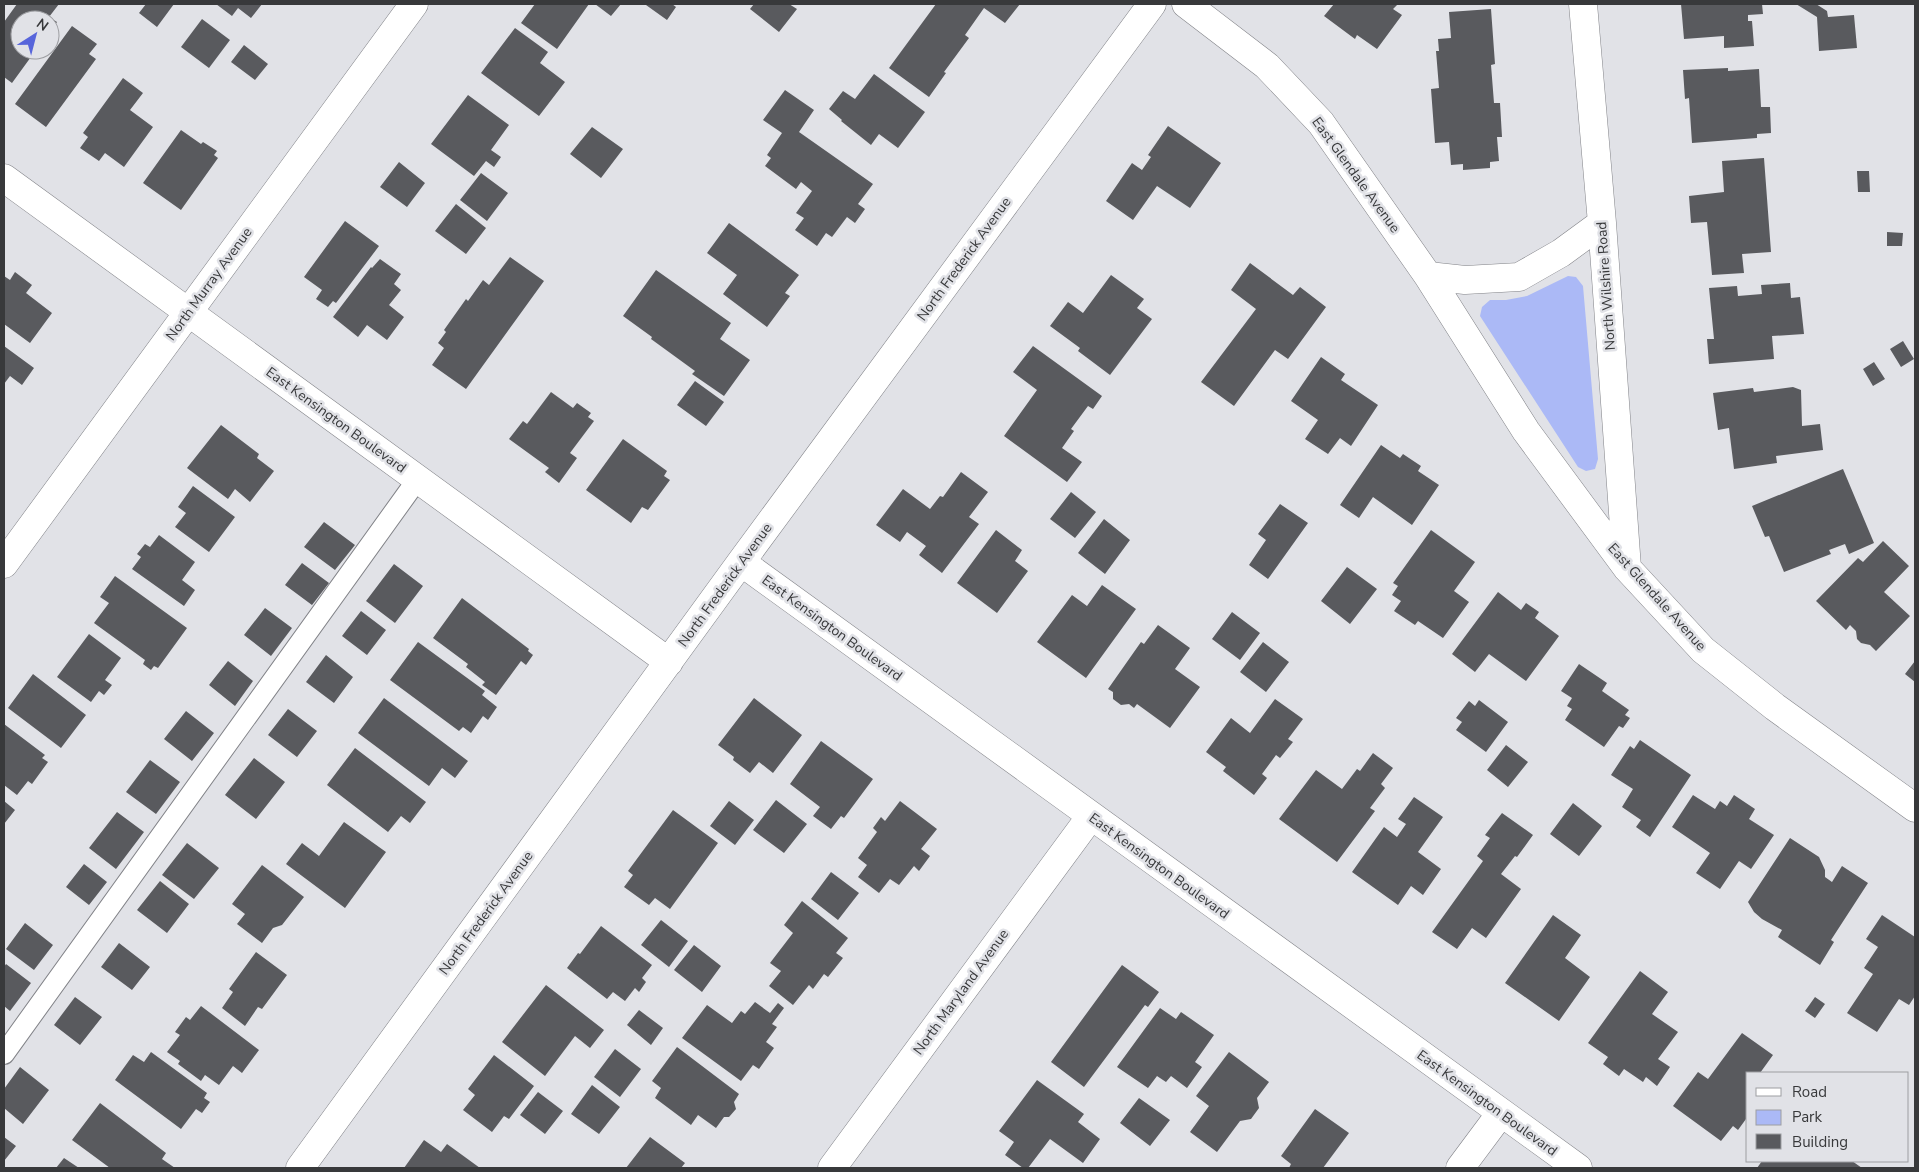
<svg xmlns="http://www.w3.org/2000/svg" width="1919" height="1172" font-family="'Nunito Sans',sans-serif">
	<rect width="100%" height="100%" fill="#e1e2e7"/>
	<!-- green -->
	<path fill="#abb9f6" d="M1568,276L1576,277L1583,286L1598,459L1595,469L1586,471L1578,467L1480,316L1482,307L1490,300H1506L1527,296Z"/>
	<!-- building -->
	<path fill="#595a5e" d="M17,4H59L49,17L57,22L50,32V20H20V50H36L12,83L4,77V22Z
		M146,4H174L157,27L139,13Z
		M216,4H262L251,18L238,8L232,16Z
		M535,4H589L557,49L521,23Z
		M595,4H621L611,16Z
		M648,4H672L676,7L667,20L646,5Z
		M754,4H789L797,9L779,32L750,9Z
		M936,4H1020L1005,23L984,8L965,35L969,38L944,72L946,73L929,97L889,68Z
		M1334,4H1398L1393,9L1402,15L1377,49L1357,35L1355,39L1324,16Z
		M1681,4H1762L1763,14L1748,15V21H1752L1754,46L1724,48V36L1684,39Z
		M1796,4H1816L1827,11L1828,17L1854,15L1857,48L1819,51L1817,17Z
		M1491,9L1495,64L1491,65L1494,103H1500L1502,137H1497L1499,161L1490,162V168L1463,170V164L1451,165L1449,142L1435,143L1431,89L1439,88L1436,51H1439L1438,39L1451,38L1449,12Z
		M202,19L230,40L209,68L181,47Z
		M72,26L97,44L89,54L96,59L46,127L15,104Z
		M515,28L548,52L540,63L565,82L539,116L481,73Z
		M244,45L268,64L255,80L231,62Z
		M1728,68V71L1759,69L1761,107H1770L1771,133L1757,134V138L1692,143L1689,98L1685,99L1683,70Z
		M874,74L925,112L898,148L879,134L871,145L841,121L842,120L829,109L843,91L855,99Z
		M123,78L143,93L130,110L153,127L124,167L105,153L99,161L80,148L88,137L83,133Z
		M785,90L814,110L799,132L873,184L858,204L865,209L855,223L847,217L832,237L826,233L817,246L795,230L804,218L796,213L812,191L801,182L796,189L765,166L771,158L767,155L782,133L763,120Z
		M468,95L509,125L491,150L501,157L494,167L486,161L474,176L431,144Z
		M1168,126L1221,163L1190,208L1157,186L1133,220L1106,201L1132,163L1142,170L1151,157L1148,155Z
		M592,127L623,149L601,178L570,154Z
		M181,130L201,144L203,142L217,151L214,155L218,158L181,210L143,183Z
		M1764,158L1771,252L1742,254L1744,273L1712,275L1707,222L1691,223L1689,196L1724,192L1722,161Z
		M399,162L425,183L407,207L380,187Z
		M1857,171H1869L1870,192H1858Z
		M481,173L508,193L487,221L460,200Z
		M456,204L486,228L466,254L435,231Z
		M345,221L379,246L336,303L333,301L328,307L316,299L322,290L304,277Z
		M729,223L799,275L785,293L790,296L767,327L723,294L737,275L707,253Z
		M1887,232L1903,233L1902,246H1887Z
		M510,257L544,281L466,389L432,365L444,348L438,343L446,332L444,330L466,299L468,301L483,280L489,285Z
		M380,259L401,274L394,284L401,290L389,305L404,317L387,340L367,325L358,337L333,317L371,267L372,268Z
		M1250,263L1293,295L1300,287L1326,307L1288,359L1275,350L1234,406L1201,382L1256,309L1231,290Z
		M656,270L731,323L720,339L750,360L724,396L692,374L695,371L651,339L652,337L623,316Z
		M15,272L32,285L26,293L52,313L30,343L4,324V276L10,280Z
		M1111,275L1144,299L1137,308L1152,319L1110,375L1078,351L1080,348L1050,326L1068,302L1083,313Z
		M1790,283L1791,298L1800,297L1804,334L1772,336L1774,359L1709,364L1707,339H1714L1709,288L1737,286L1738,296L1762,294L1761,285Z
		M1903,341L1914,359L1901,367L1890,349Z
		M4,346L34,368L22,385L10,376L4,384Z
		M1033,346L1102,396L1093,409L1088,406L1071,429L1074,431L1062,448L1082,462L1067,482L1004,436L1037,390L1013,372Z
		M1321,357L1345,374L1341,380L1378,405L1351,446L1340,438L1328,454L1305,439L1318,420L1291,401Z
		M1874,362L1885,379L1873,386L1863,369Z
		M695,381L724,402L706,426L677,405Z
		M1793,387L1801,390L1802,426L1820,424L1823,450L1776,456L1777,463L1734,469L1729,428L1718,430L1713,393L1753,388L1754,392Z
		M551,392L573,408L577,403L591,413L588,417L594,421L570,453L577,458L559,483L545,472L549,468L509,439L523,421L527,424Z
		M221,425L259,454L257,458L274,471L250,502L235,489L228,499L187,468Z
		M623,439L667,471L664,476L670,480L648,510L642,507L631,523L586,490Z
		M1381,445L1400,458L1403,454L1421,466L1418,471L1439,485L1412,525L1373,497L1359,518L1340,505Z
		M1843,469L1874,543L1849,554L1845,544L1829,550L1831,554L1784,572L1769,536L1765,537L1752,506Z
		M961,472L988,492L969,517L979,524L942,573L919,555L926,546L907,532L900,542L876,525L903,489L930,509L940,496L943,497Z
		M193,486L235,517L209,552L175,527L186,513L178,507Z
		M1071,492L1096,512L1075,538L1050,519Z
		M1280,504L1308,523L1268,579L1249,565L1266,540L1258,534Z
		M1104,519L1130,540L1105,574L1078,553Z
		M324,522L355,545L335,570L304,547Z
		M996,530L1022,550L1015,561L1028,571L997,613L957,583Z
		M1431,530L1475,562L1454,591L1469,602L1443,638L1418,621L1415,625L1394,611L1401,601L1392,595L1398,586L1393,583Z
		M159,535L195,562L182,580L195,590L184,606L132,569L141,557L137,554L145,544L150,547Z
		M1883,541L1909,566L1884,592L1910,616L1876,651L1870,645L1861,643L1857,639L1856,631L1850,625L1846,630L1816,601L1858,558L1863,562Z
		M302,563L329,583L312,605L285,585Z
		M394,564L423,586L395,623L366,601Z
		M1347,567L1377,589L1350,624L1321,601Z
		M115,576L187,628L158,668L154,666L151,670L143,664L145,660L94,623L109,603L100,597Z
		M1102,585L1136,609L1086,678L1037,642L1072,595L1087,606Z
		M1498,592L1521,610L1526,603L1539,612L1535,618L1559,636L1526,681L1489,654L1475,672L1452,654Z
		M462,598L529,649L528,651L533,655L526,665L521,661L496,695L482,685L485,682L466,667L468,664L433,638Z
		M265,608L292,628L271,656L244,635Z
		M361,611L386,630L367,655L342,636Z
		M1232,612L1260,633L1240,660L1212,639Z
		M1158,625L1190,648L1175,669L1200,687L1170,728L1137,704L1134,708L1129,704L1121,705L1113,699V692L1108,689L1141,642L1144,644Z
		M89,634L121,658L105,680L112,685L104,695L99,691L91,702L57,677Z
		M418,642L485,691L482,695L497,707L488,720L483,716L471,733L463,727L459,731L390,680Z
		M1263,642L1289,662L1266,692L1240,672Z
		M326,655L353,677L334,703L306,682Z
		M228,661L253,681L235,706L209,685Z
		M1915,661V682L1905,674Z
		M1579,664L1607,683L1602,691L1629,710L1625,715L1630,718L1623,728L1619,726L1604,747L1565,720L1572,709L1567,706L1572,698L1561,691Z
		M33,674L86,715L61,748L8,708Z
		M384,698L468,761L455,778L442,768L429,786L358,733Z
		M754,698L802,735L773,773L759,762L750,773L733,760L734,757L718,745Z
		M1275,699L1303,719L1288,739L1293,742L1280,758L1276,755L1262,774L1267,778L1254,795L1223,771L1226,767L1206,752L1231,718L1250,733Z
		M1479,700L1508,722L1486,752L1456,730L1462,722L1456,718L1469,701L1475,706Z
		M288,709L317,731L297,757L268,735Z
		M186,711L214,733L192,761L164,739Z
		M4,724L45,755L42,758L48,762L32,784L28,781L17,795L4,785Z
		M1640,740L1691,775L1650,837L1636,827L1641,820L1622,807L1633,789L1611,775L1630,746L1634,749Z
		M821,741L873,779L844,818L841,816L831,829L813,816L820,807L790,784Z
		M1506,745L1528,762L1508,787L1487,770Z
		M355,748L426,802L410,823L401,816L388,832L327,785Z
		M1373,753L1393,768L1381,784L1385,788L1370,808L1375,811L1337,862L1279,819L1316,770L1342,789L1357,769L1360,771Z
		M254,758L285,782L256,819L225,795Z
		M150,760L180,782L156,814L126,792Z
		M1693,795L1715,809L1720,801L1727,806L1734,795L1755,809L1749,819L1774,835L1751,869L1739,861L1720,889L1696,873L1710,853L1672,827Z
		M1414,797L1443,817L1418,852L1441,869L1423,895L1411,886L1398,905L1352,872L1384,827L1397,837L1406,824L1398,819Z
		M776,800L807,824L784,853L753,830Z
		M4,801L15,810L4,824Z
		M729,801L754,820L735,845L710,826Z
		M900,801L937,829L921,849L930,856L919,871L914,866L899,885L890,879L879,893L858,877L867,865L858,858L877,832L873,828L881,817L885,821Z
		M1573,803L1602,826L1579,856L1550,834Z
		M673,810L718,843L670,909L655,898L649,905L624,887L633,875L628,871Z
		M117,812L144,832L116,869L89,848Z
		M1502,813L1533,835L1517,857L1515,856L1501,874L1521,889L1486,938L1472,928L1457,949L1432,932L1483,861L1477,856L1490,838L1485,835Z
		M344,822L386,852L345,908L286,864L302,843L319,856Z
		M1790,838L1819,857L1825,870V877L1832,882L1842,866L1868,883L1831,940L1834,942L1820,965L1778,937L1782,930L1762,919L1754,912L1748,902Z
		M187,843L219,868L194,899L162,875Z
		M84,864L107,882L89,905L66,887Z
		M262,865L304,897L282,925L273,928L262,943L237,924L245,914L232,904Z
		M831,872L859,893L838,920L811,899Z
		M160,881L189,904L167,933L137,910Z
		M802,901L848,938L836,953L843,958L828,977L824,974L813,989L809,985L793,1005L769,986L781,971L770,963L793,933L784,925Z
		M1553,915L1581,935L1565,958L1590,977L1559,1021L1505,983Z
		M1882,915L1915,937V996L1909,1005L1899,999L1877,1032L1847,1013L1873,974L1864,968L1878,947L1866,939Z
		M661,920L688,941L669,967L641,945Z
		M25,923L53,945L34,970L6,949Z
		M601,926L652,965L642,978L646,982L639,992L635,988L625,1001L613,992L607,999L567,968L578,953L580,954Z
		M119,943L150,967L132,990L101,967Z
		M694,945L721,966L702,992L674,970Z
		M256,952L287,975L262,1009L258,1007L245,1026L222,1008L233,992L229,989Z
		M6,964L31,983L10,1011L4,1006V967Z
		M1122,965L1159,992L1148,1007L1145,1005L1084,1087L1051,1062Z
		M1640,971L1668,992L1652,1014L1678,1032L1658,1059L1670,1067L1657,1086L1646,1077L1643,1082L1624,1069L1619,1076L1603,1064L1608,1057L1588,1043Z
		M546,985L604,1030L590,1048L575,1036L545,1076L502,1042Z
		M75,997L102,1017L80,1045L54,1025Z
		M1815,997L1825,1004L1815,1018L1805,1011Z
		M755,1002L770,1013L778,1003L784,1008L772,1024L777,1027L766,1042L774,1048L759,1069L753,1065L741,1081L682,1038L707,1005L732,1023L741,1011L745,1014Z
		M201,1006L259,1050L242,1073L233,1066L219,1085L205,1075L201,1081L178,1064L180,1061L167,1052L180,1035L175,1032L186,1017L190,1020Z
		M1160,1008L1176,1019L1181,1012L1214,1035L1195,1062L1202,1067L1187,1088L1171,1076L1166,1082L1157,1076L1148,1088L1117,1067Z
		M639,1010L663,1028L651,1045L627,1025Z
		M1742,1033L1773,1055L1760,1073H1748V1120L1746,1119L1738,1130L1733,1126L1721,1141L1673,1106L1698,1072L1708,1079Z
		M677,1047L739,1094L734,1102L736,1109L729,1117H724L716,1128L698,1115L691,1125L655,1098L661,1088L652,1081Z
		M615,1049L641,1069L620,1097L594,1077Z
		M151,1052L207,1093L204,1098L210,1102L202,1113L196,1109L181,1129L115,1080L133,1055L144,1062Z
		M1229,1052L1269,1082L1257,1098L1259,1108L1251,1119L1240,1121L1217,1152L1190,1132L1209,1106L1196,1096Z
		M494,1055L534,1086L509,1119L504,1116L492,1132L463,1110L475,1095L468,1089Z
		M20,1067L49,1090L23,1124L4,1108V1089Z
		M1037,1080L1084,1114L1078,1122L1100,1139L1083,1163L1050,1139L1028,1168H1023L1005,1155L1014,1142L999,1131Z
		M592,1085L620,1107L599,1134L571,1114Z
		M538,1092L563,1111L545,1134L520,1115Z
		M1139,1098L1170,1120L1150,1146L1120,1123Z
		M100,1103L166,1153L162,1159L175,1168H110L72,1140Z
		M1315,1109L1349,1133L1323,1168H1289L1291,1164L1281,1156Z
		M4,1137L16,1146L4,1161Z
		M650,1137L685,1163L681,1168H626Z
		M424,1140L441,1152L447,1144L480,1168H404Z
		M64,1158L79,1168H56Z
		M1762,1161H1852L1862,1168H1757Z"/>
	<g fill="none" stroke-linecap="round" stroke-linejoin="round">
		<defs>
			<path id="service" d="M4,1054L417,480"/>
			<path id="minor" d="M1186,4L1267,66L1321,123L1428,276L1526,431L1627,568L1703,650L1775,707L1915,808
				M1583,4L1602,223L1627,568
				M4,178L669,662
				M1428,276L1465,280L1519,277L1561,253L1602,223
				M741,562L1578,1168
				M4,564L414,4
				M300,1168L741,562L1152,4
				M832,1168L1091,816
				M1460,1168L1501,1113"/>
		</defs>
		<!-- service casing -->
		<use href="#service" stroke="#828388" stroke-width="22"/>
		<!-- minor casing -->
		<use href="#minor" stroke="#828388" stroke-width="29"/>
		<!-- service -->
		<use href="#service" stroke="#fff" stroke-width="20"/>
		<!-- minor -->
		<use href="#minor" stroke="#fff" stroke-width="28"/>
	</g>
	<g text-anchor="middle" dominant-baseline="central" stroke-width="5" stroke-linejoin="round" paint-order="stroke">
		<!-- street labels -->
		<g font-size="14" fill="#38393b" stroke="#e1e2e7">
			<text transform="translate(1356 175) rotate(54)">East Glendale Avenue</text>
			<text transform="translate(964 259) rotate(-54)">North Frederick Avenue</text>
			<text transform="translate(209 284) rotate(-54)">North Murray Avenue</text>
			<text transform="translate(1606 286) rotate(-94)">North Wilshire Road</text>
			<text transform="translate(336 420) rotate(36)">East Kensington Boulevard</text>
			<text transform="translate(725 585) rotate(-54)">North Frederick Avenue</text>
			<text transform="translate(1657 597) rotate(48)">East Glendale Avenue</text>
			<text transform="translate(832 628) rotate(36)">East Kensington Boulevard</text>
			<text transform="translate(1159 866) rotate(36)">East Kensington Boulevard</text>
			<text transform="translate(486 913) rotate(-54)">North Frederick Avenue</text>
			<text transform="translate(961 992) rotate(-54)">North Maryland Avenue</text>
			<text transform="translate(1487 1103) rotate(36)">East Kensington Boulevard</text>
		</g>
	</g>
	<!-- border -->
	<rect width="1919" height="1172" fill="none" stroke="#38393b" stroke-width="10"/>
	<!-- legend -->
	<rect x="1746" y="1072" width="162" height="90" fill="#e1e2e7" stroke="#9d9ea2"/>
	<rect x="1756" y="1088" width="25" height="8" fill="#ffffff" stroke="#9d9ea2"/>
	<text x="1792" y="1097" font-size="15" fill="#38393b">Road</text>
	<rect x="1756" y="1110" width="25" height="15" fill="#abb9f6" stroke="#9d9ea2"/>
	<text x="1792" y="1122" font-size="15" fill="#38393b">Park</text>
	<rect x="1756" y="1134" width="25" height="15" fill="#595a5e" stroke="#9d9ea2"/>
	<text x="1792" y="1147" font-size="15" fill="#38393b">Building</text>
	<!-- north arrow -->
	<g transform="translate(35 35) rotate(36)"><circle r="24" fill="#e1e2e7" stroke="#9d9ea2"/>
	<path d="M0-4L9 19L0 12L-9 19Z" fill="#5765db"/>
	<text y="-8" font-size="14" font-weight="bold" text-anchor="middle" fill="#38393b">N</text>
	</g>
</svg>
